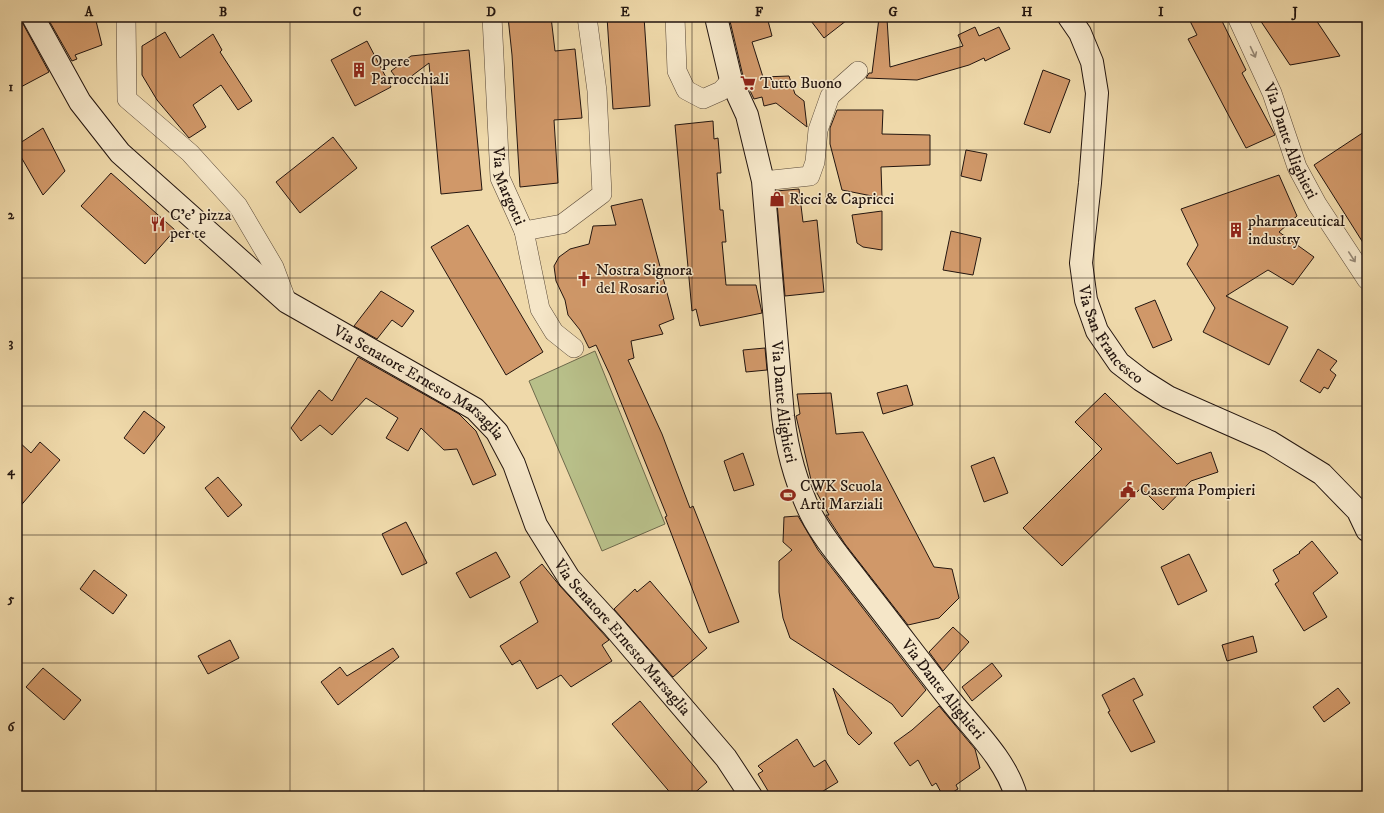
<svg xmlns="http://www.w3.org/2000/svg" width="1384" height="813" font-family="'IM FELL DW Pica',serif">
	<rect width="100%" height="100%" fill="#efd9aa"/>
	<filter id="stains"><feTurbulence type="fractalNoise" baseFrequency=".005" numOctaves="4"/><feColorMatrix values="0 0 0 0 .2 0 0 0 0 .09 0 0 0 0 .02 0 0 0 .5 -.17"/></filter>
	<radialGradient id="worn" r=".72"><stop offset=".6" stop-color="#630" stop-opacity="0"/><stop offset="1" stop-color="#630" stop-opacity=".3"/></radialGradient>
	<!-- green -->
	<path fill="#b8bf89" stroke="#6e6a4c" d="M595,351L665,524L602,551L529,381Z"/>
	<!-- building -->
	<path fill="#d09869" stroke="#23150f" d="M47,17H95L102,45L75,55L77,59L72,61Z
		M508,17H551L555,51L575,49L582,118L554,120L558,183L520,187L512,55Z
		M607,17H644L650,106L613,109Z
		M729,17H767L772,36L752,42L763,77L789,76L795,94L804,101L807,127L776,103L764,106L762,97L754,99L743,76Z
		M808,17H851L824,38Z
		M1188,17H1220L1246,70L1242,73L1275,135L1246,148L1188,39L1197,35Z
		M1258,17H1314L1340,56L1290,65Z
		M879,18L887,19L890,67L963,46L958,35L975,27L979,36L999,27L1010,49L985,61L984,58L969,65L917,80L866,78L869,73H872Z
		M22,22L49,72L17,89V24Z
		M165,32L180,58L213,34L222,50L220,52L252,101L238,110L221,85L193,105L206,127L189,138L157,100L142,75V46Z
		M367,41L391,87L355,106L331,60Z
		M469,50L482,190L441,194L429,63L401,84L391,71L411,56Z
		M1043,70L1070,80L1050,133L1024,124Z
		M837,110H883L882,134L930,135V165L881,167L882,198L842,190L830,144V128Z
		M713,121L714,139L718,138L721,173H717L720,210H723L726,242H722L726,285H756L762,313L700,326L696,309L692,311L675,125Z
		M43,128L65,171L43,195L17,150V145Z
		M1367,130V249L1314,165Z
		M333,137L357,168L300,213L276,182Z
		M966,150L987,154L981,181L961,176Z
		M111,173L175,230L145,264L81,206Z
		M1279,175L1297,216L1279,232L1314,257L1293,285L1268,270L1226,296L1288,327L1269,365L1203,332L1215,308L1187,264L1198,245L1181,209Z
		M799,189L803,222L817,220L824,292L785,296L776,191Z
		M642,199L674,319L659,325L663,334L631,341L634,358L628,360L662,434L690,508L693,506L739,622L709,633L665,517L667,516L610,375L596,345L589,348L580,330L568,315L565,300L556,281L554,266L559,257L570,249L589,244L593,226L616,225L611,206Z
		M882,211V250L863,247L857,243L852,215Z
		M468,225L543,352L506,375L431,247Z
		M951,231L981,238L973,275L943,270Z
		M381,291L414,311L402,327L392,320L377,339L354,326Z
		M1155,300L1172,340L1153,348L1135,308Z
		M765,348L767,370L746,372L743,350Z
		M1318,349L1337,361L1330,370L1336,375L1328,389L1324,387L1320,393L1300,381Z
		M358,357L459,414L476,431L496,475L473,485L457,449L444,450L421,428L408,451L386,438L398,418L366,398L332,435L320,425L301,441L291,428L319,390L332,401Z
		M907,385L913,405L883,414L877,393Z
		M831,393L836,434L863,432L934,567L952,569L959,598L939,618L908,625L845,544L826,515H829L812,484L796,416L800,414L797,394Z
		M1105,393L1177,464L1211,452L1218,472L1191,481L1163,510L1141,488L1062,566L1023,528L1102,449L1075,422Z
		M144,411L165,427L144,454L124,438Z
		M17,440L31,453L40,442L60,460L17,510Z
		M743,453L754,485L734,491L724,461Z
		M994,457L1008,493L984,502L971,466Z
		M218,477L242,505L228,517L205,488Z
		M798,516L818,550L926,690L902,717L892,704L790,638L783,618L779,592V561L792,550L783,542L784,517Z
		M406,522L427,563L402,575L382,534Z
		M1312,541L1338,573L1313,593L1327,617L1304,631L1275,584L1279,581L1273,570L1300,553L1299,552Z
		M496,552L510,577L470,598L456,573Z
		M1189,554L1207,591L1178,605L1161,567Z
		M542,564L560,586L609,640L602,645L612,661L571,687L561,675L537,689L520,660L512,665L500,646L538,622L520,582Z
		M94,570L127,595L113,614L80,589Z
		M650,581L707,648L673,677L614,609L635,589L637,592Z
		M953,627L969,642L943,671L929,652Z
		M1253,636L1257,652L1227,661L1222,645Z
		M230,640L239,658L208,674L198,656Z
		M393,648L399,657L338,705L321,682L340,667L347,676Z
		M992,663L1002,676L972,701L962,687Z
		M43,668L81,700L64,720L26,687Z
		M1134,678L1143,695L1133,700L1155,742L1131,752L1108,712L1110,711L1102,695Z
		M833,688L872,733L859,745L848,734Z
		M1338,688L1350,703L1324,722L1313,707Z
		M640,701L707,782L691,796H673L612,724Z
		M939,706L975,749L980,768L956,785L958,789L946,796H943L936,783L932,786L918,760L910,766L894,743L912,730Z
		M797,739L814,767L825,760L838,782L815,796H771L758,774L763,771L758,766Z"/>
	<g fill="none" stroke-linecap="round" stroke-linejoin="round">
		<defs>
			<g id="street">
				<path d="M126,17L127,99L190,153L238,206L274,267L287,302"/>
				<path id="s1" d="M492,17L500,178L524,231L562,224L602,194L597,91L587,17"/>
				<path d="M675,17L677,71L686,90L703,99L721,91L731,80"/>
				<path id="s2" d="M1237,17L1272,93L1297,167L1317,204L1367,280"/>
				<path d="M763,181L810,176L815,162L818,130L830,96L858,71"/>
				<path d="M524,231L540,309L554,332L574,348"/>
			</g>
			<g id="secondary">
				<path id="s3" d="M33,17L80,102L120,153L287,302L475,409L497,432L514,464L536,525L569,578L613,626L726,758L751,796"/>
				<path id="s4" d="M716,17L731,80L747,115L763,181L783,416C787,450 796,483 811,514C824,540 845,563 862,586C892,624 921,663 951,701C974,730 1006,760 1016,796"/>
				<path id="s5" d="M1069,17L1080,33L1092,62L1097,93L1090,183L1081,263L1086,300L1097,331L1119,363L1141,380L1168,397L1270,442L1322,474L1358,511L1367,530"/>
			</g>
		</defs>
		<!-- street casing -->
		<use href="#street" stroke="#564636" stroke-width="20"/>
		<!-- secondary casing -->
		<use href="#secondary" stroke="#23150f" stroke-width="24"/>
		<!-- street -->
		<use href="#street" stroke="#f5e6c8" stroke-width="19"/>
		<!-- secondary -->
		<use href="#secondary" stroke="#f5e6c8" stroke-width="22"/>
	</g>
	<!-- one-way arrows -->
	<defs><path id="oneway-shaft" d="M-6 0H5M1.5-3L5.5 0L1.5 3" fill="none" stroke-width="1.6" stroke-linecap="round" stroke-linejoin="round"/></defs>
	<g stroke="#968875">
		<use href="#oneway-shaft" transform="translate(1253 52) rotate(65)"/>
		<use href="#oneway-shaft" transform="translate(1352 257) rotate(57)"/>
	</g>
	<!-- grid -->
	<path fill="none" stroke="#23150f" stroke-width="1" stroke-opacity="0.55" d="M156,17V796M290,17V796M424,17V796M558,17V796M692,17V796M826,17V796M960,17V796M1094,17V796M1228,17V796M17,150H1367M17,278H1367M17,406H1367M17,535H1367M17,663H1367"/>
	<!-- icons -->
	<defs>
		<symbol id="building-bare" viewBox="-9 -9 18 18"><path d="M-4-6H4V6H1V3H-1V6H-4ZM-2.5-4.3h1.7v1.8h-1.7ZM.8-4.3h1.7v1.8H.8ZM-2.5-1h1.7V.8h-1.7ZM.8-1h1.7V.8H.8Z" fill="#8f2418" stroke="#f5e6c8" stroke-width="2.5" paint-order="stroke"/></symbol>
		<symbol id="supermarket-bare" viewBox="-9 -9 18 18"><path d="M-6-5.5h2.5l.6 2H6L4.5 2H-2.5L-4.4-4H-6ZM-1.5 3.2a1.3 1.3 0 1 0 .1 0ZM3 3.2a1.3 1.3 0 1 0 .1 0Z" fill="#8f2418" stroke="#f5e6c8" stroke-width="2.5" paint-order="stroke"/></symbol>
		<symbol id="shop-bare" viewBox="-9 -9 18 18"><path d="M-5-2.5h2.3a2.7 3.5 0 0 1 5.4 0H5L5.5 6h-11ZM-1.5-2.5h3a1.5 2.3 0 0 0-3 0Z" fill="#8f2418" stroke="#f5e6c8" stroke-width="2.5" paint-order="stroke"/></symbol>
		<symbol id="restaurant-bare" viewBox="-9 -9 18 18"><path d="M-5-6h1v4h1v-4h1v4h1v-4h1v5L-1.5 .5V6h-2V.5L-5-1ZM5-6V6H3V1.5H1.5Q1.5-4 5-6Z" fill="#8f2418" stroke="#f5e6c8" stroke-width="2.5" paint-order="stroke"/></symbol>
		<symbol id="church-bare" viewBox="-9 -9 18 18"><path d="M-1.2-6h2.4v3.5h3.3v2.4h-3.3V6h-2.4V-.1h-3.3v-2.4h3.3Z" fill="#8f2418" stroke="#f5e6c8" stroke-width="2.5" paint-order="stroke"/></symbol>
		<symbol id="civic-bare" viewBox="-9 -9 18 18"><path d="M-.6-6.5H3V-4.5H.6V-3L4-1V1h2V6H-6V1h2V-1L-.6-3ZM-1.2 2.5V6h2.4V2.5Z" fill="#8f2418" stroke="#f5e6c8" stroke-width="2.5" paint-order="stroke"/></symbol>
		<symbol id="stadium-bare" viewBox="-9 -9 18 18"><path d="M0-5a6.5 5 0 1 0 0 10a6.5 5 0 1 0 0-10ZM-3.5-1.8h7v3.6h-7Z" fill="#8f2418" stroke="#f5e6c8" stroke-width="2.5" paint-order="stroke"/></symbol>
	</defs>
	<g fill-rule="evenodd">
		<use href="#building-bare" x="348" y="59" width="22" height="22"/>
		<use href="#supermarket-bare" x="737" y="72" width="22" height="22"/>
		<use href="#shop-bare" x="766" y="188" width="22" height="22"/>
		<use href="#restaurant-bare" x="147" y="213" width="22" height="22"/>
		<use href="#building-bare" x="1225" y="219" width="22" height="22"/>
		<use href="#church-bare" x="573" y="268" width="22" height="22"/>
		<use href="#civic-bare" x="1117" y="479" width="22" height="22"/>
		<use href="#stadium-bare" x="777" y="484" width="22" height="22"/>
	</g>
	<g text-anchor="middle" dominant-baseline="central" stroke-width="3" stroke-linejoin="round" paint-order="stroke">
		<!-- poi labels -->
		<g font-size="16" fill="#23150f" stroke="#f5e6c8" text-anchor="start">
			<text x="371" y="61">Opere<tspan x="371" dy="18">Parrocchiali</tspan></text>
			<text x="760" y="83">Tutto Buono</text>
			<text x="789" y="199">Ricci &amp; Capricci</text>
			<text x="170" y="215">C'e' pizza<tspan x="170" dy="18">per te</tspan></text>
			<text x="1248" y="221">pharmaceutical<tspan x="1248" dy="18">industry</tspan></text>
			<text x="596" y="270">Nostra Signora<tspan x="596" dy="18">del Rosario</tspan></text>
			<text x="800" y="486">CWK Scuola<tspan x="800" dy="18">Arti Marziali</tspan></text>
			<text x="1140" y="490">Caserma Pompieri</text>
		</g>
		<!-- street labels -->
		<g font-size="16" fill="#23150f" stroke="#f5e6c8">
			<text stroke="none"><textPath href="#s2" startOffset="135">Via Dante Alighieri</textPath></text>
			<text stroke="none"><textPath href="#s1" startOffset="171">Via Margotti</textPath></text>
			<text stroke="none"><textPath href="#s5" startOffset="333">Via San Francesco</textPath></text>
			<text stroke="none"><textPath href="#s3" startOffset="541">Via Senatore Ernesto Marsaglia</textPath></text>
			<text stroke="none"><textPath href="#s4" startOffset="393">Via Dante Alighieri</textPath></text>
			<text stroke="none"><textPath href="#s3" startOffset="877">Via Senatore Ernesto Marsaglia</textPath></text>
			<text stroke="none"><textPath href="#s4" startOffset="729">Via Dante Alighieri</textPath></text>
		</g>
	</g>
	<!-- margin -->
	<rect width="1384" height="813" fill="none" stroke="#efd9aa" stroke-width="44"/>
	<rect x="22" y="22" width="1340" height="769" fill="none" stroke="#23150f" stroke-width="1.5"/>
	<g font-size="13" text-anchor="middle" font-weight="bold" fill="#23150f">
		<text x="89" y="16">A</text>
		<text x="223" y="16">B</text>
		<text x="357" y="16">C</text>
		<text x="491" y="16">D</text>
		<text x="625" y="16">E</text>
		<text x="759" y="16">F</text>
		<text x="893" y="16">G</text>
		<text x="1027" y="16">H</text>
		<text x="1161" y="16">I</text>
		<text x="1295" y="16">J</text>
		<text x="11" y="91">1</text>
		<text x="11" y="219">2</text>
		<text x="11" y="347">3</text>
		<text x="11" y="475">4</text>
		<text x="11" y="603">5</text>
		<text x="11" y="731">6</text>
	</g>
	<rect width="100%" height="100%" filter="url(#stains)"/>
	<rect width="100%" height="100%" fill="url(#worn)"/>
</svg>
